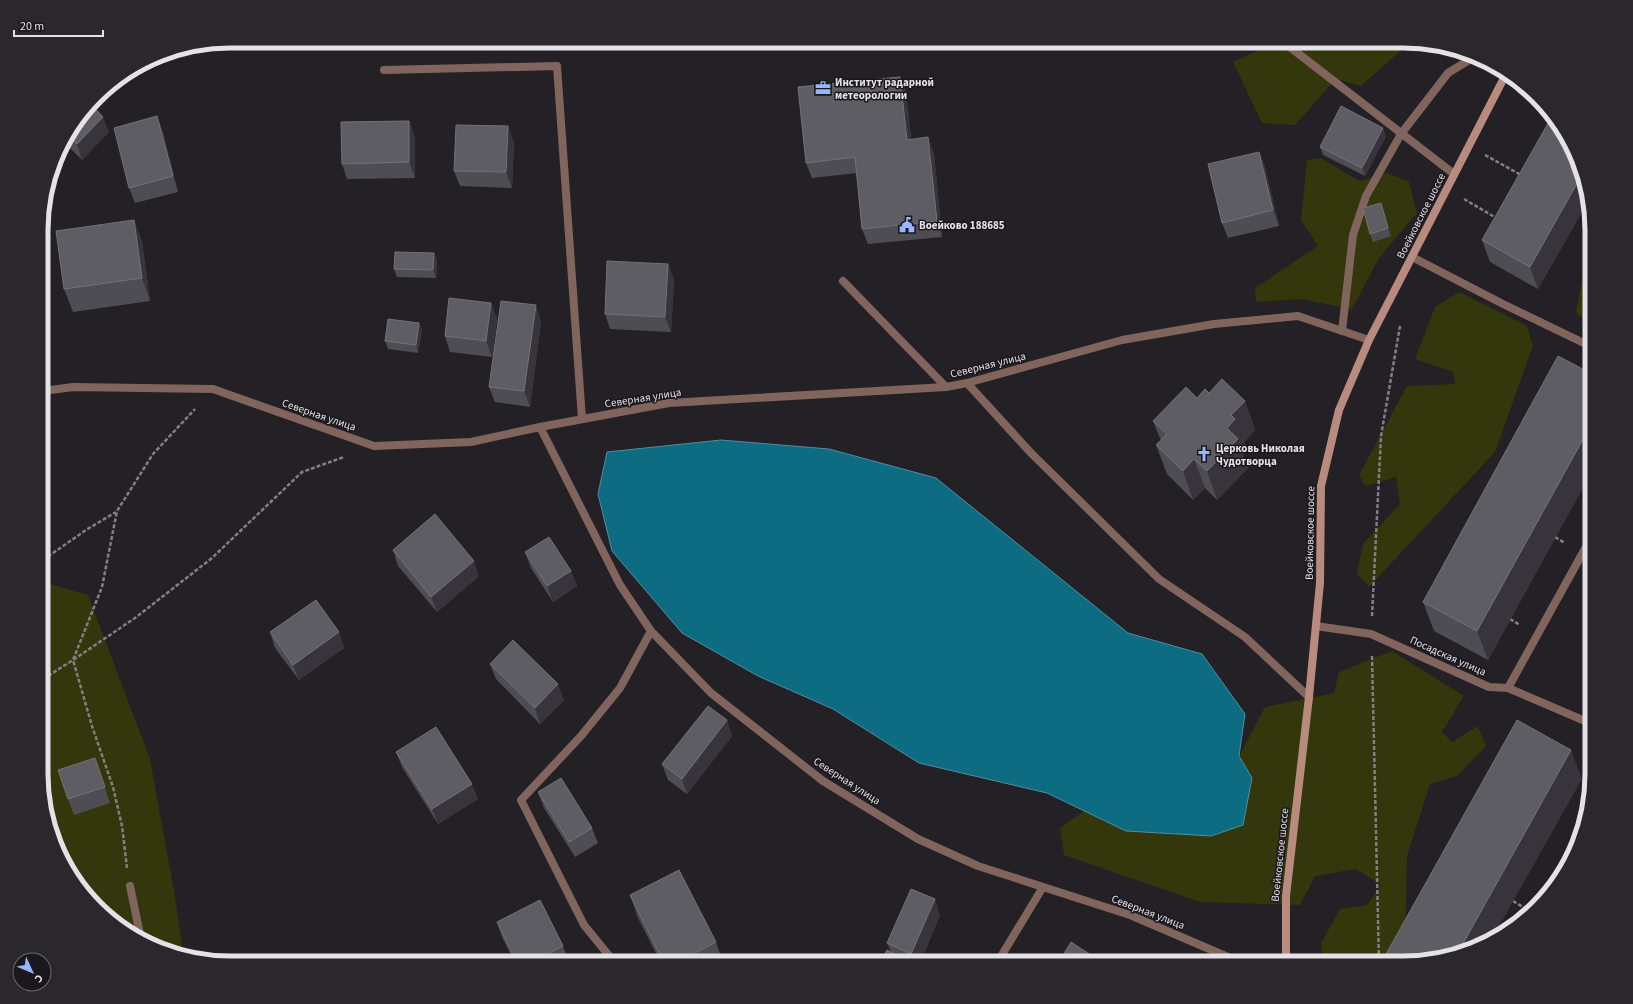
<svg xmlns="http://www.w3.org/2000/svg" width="1633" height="1004" font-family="'Source Sans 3',sans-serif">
	<rect width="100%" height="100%" fill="#232026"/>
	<!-- green -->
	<path fill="#33370b" d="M1274,41H1404L1415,43L1408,44L1361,86L1336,79L1295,125L1262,123L1233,62L1273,43Z
		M1321,158L1359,181L1387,173L1409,182L1417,213L1379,258L1352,309L1301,299L1256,302L1255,288L1318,246L1301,220L1307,160Z
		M1583,274L1592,275V327L1576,312Z
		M1459,292L1527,326L1533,346L1495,452L1369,587L1357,574L1363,544L1400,504L1396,477L1365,486L1359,475L1407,386L1455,384L1453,372L1415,359L1435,307Z
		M43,582L88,595L150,759L173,885L184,957L125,931L73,879L43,799Z
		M1392,651L1464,696L1442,732L1452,742L1478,726L1486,746L1457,776L1430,784L1407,856L1405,941L1398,963H1323L1321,943L1340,909L1367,905L1381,885L1356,869L1315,876L1300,905L1200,902L1064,855L1060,828L1084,811L1126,831L1252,778L1239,756L1265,707L1334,693L1339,672Z"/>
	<!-- water -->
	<path fill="#0d6c82" stroke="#4e8fa0" d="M721,440L829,449L936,478L1128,633L1202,654L1245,714L1239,756L1252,778L1243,825L1211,836L1126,831L1047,793L919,763L833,709L758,676L682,633L612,551L598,494L607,452Z"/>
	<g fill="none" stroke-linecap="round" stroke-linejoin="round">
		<!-- path -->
		<path stroke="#828085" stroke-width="2.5" stroke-dasharray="4 2" stroke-linecap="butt" d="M1485,155L1521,175
			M1464,199L1498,219
			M1555,537L1565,543
			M43,560L86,530L116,512
			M1372,616L1381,436L1400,326
			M1510,619L1520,625
			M1372,656L1379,963
			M43,679L73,660L102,587L117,511L153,454L195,409
			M127,868L122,826L113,787L92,726L73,660L135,618L212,558L302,472L344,457
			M1513,901L1528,910"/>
		<!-- lane -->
		<path stroke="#81655d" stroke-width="8" d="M1282,41L1454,174
			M384,70L557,66L582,419
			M1412,257L1503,304L1592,347
			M843,281L946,387
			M1342,331L1353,235L1366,196L1401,134L1448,73L1474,57
			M967,383L1031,453L1159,579L1245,637L1309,697
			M1508,688L1592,536
			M1552,887L1583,832"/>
		<!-- street -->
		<path stroke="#81655d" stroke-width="8" d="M43,391L73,387L213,389L374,446L471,442L540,427L669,403L946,387L967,383L1122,340L1214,324L1298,316L1369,340
			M540,427L620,585L651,631L711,693L823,781L918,839L978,866L1130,915L1242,963
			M1316,626L1371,634L1489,687L1508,688L1592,724
			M130,886L141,939
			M615,963L584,925L521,800L581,736L620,688L651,631
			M997,963L1043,887"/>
		<!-- secondary -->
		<path stroke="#b88b7e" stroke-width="8" d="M1286,963V896L1309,697L1320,583L1321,486L1339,410L1369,340L1507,72"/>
	</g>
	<!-- wall -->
	<path fill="#4f4d54" d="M900,77L906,92L911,139L934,153L942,237L868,244L862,229L857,173L812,178L806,163Z
		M92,105L109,132L82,160L64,142Z
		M157,116L163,132L178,192L135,203L129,188Z
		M409,121L415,137V178L347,179L342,164Z
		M1567,135L1587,203L1538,289L1490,262L1482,240Z
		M1386,136L1365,176L1323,155L1320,147Z
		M514,142L512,188L460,186L454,171Z
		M1259,152L1265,167L1279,226L1228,238L1222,223Z
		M1381,203L1391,236L1373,242L1370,234Z
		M134,220L142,242L150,301L73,312L64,289Z
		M434,253L437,261L436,278L397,277L394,269Z
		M668,264L674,280L671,332L610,329L605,314Z
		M491,303L497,319L492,357L450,352L445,336Z
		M541,321L530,407L495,402L489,387Z
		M419,323L422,330L418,353L388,349L385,341Z
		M1592,374V471L1488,660L1434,631L1423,602Z
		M1209,393L1245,401L1255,430L1244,442L1246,448L1242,452L1248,468L1217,500L1205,488L1193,500L1167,474L1156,445L1161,441L1153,421L1197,398Z
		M393,550L479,576L437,612L398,566Z
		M525,552L571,571L577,586L553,602L531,568Z
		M270,632H339L344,648L299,680L275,648Z
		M490,664L564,700L540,724L496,679Z
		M727,720L732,736L687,794L668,780L662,764Z
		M396,752L478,799L438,824L402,767Z
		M95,758L110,803L74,815L68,799Z
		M538,792L592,828L598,843L575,857L544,808Z
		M630,895L716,942L723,963H661L638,918Z
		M940,915L920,963H880L891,952L887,943Z
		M497,922L563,946L569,962L567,963H515L502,937Z"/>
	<!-- shaded-wall -->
	<path fill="#37343b" d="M900,77L906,92L913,155L907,140Z
		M157,116L163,132L178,192L173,176Z
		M103,117L109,132L82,160L77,144Z
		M409,121L415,137V178L409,162Z
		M508,126L514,142L512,188L506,172Z
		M1383,128L1386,136L1365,176L1362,168Z
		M928,137L934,153L942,237L937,221Z
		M1259,152L1265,167L1279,226L1273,210Z
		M1580,178L1587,203L1538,289L1530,267Z
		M1381,203L1384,211L1391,236L1388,228Z
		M134,220L142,242L150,301L142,278Z
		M434,253L437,261L436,278L433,270Z
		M668,264L674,280L671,332L665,317Z
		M491,303L497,319L492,357L486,341Z
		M536,305L541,321L530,407L524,391Z
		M419,323L422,330L418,353L416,345Z
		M1245,401L1255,430L1244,442L1246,448L1242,452L1248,468L1217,500L1207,471L1227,428L1231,415Z
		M1592,423V471L1488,660L1477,631Z
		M1194,459L1205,488L1193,500L1183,471Z
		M474,561L479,576L437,612L431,597Z
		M571,571L577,586L553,602L547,586Z
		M339,632L344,648L299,680L293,665Z
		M558,684L564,700L540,724L535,708Z
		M727,720L732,736L687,794L682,779Z
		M1571,750L1582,779L1492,939L1460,949Z
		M95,758L110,803L105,787Z
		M472,784L478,799L438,824L432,809Z
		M935,899L940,915L920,963H915L911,954Z
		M1094,957L1096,963H1091Z"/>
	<!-- building -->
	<path fill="#5f5d64" stroke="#747278" d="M900,77L907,140L928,137L937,221L862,229L855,157L806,163L798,87Z
		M92,105L103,117L77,144L68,136Z
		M1341,106L1383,128L1362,168L1320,147Z
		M157,116L173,176L129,188L114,128Z
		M1551,118L1567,135L1580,178L1530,267L1482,240Z
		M409,121V162L342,164L341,122Z
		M456,125L508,126L506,172L454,171Z
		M1259,152L1273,210L1222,223L1208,164Z
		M1381,203L1388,228L1370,234L1363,208Z
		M134,220L142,278L64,289L56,231Z
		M395,252L434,253L433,270L394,269Z
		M607,261L668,264L665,317L605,314Z
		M449,298L491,303L486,341L445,336Z
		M501,301L536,305L524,391L489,387Z
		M388,319L419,323L416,345L385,341Z
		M1558,356L1592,374V423L1477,631L1423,602Z
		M1222,379L1245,401L1231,415L1235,419L1227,428L1238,439L1207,471L1194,459L1183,471L1156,445L1167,434L1153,421L1186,387L1197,398L1205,389L1209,393Z
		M435,514L474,561L431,597L393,550Z
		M549,537L571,571L547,586L525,552Z
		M316,600L339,632L293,665L270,632Z
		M513,640L558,684L535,708L490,664Z
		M708,706L727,720L682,779L662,764Z
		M1517,720L1571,750L1460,949L1416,963H1381Z
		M436,727L472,784L432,809L396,752Z
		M95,758L105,787L68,799L58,770Z
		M561,778L592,828L569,842L538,792Z
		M679,870L716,942L676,963H664L630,895Z
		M911,889L935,899L911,954L887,943Z
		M540,900L563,946L531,963H517L497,922Z
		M1071,942L1094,957L1091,963H1058Z
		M887,950L911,963H880Z"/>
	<!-- icons -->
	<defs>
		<symbol id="office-bare" viewBox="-9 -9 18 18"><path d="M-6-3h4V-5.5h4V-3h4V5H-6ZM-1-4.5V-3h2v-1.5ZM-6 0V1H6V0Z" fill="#97b6fd" stroke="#1a171d" stroke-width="2.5" paint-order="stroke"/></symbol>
		<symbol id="civic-bare" viewBox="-9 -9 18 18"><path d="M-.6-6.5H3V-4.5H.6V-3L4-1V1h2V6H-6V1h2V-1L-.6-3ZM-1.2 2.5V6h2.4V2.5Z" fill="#97b6fd" stroke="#1a171d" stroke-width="2.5" paint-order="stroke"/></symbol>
		<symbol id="church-bare" viewBox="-9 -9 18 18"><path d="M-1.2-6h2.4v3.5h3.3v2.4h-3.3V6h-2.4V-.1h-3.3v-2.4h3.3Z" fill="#97b6fd" stroke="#1a171d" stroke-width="2.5" paint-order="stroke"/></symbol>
	</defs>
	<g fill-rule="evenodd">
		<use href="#office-bare" x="812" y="77" width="22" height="22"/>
		<use href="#civic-bare" x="896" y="214" width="22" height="22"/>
		<use href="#church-bare" x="1193" y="443" width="22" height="22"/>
	</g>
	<g text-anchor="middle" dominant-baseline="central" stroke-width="3" stroke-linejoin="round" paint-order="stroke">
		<!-- poi labels -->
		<g font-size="11" font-weight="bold" fill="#e4e2e6" stroke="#1a171d" text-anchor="start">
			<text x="835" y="82">Институт радарной<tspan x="835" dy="13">метеорологии</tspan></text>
			<text x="919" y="225">Воейково 188685</text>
			<text x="1216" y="448">Церковь Николая<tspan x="1216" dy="13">Чудотворца</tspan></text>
		</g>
		<!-- street labels -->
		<g font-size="11" fill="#e4e2e6" stroke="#1a171d">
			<text transform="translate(1421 216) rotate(-63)">Воейковское шоссе</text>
			<text transform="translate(988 365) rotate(-14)">Северная улица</text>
			<text transform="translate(643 398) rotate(-9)">Северная улица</text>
			<text transform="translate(319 415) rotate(19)">Северная улица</text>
			<text transform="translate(1310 533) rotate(-89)">Воейковское шоссе</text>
			<text transform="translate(1448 656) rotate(24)">Посадская улица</text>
			<text transform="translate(847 781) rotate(33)">Северная улица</text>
			<text transform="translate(1280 855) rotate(-84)">Воейковское шоссе</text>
			<text transform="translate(1148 912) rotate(21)">Северная улица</text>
		</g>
	</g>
	<!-- crop -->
	<path d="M0 0H1633V1004H0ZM230 48H1403A182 182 0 0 1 1585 230V774A182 182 0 0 1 1403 956H230A182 182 0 0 1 48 774V230A182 182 0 0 1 230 48Z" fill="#2a272d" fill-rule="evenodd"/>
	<path fill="none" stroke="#e4e2e6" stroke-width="5" d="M230 48H1403A182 182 0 0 1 1585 230V774A182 182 0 0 1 1403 956H230A182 182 0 0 1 48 774V230A182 182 0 0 1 230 48Z"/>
	<!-- north arrow -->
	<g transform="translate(32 972) rotate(134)"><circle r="19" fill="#1a171d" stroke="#6b686d"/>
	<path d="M0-3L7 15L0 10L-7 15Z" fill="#97b6fd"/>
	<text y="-6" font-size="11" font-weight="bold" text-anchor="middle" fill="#e4e2e6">С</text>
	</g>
	<!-- scale -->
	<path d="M14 30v6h89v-6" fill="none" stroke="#e4e2e6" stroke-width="2"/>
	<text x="20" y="30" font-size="12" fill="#e4e2e6" stroke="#1a171d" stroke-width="3" paint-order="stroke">20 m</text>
</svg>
